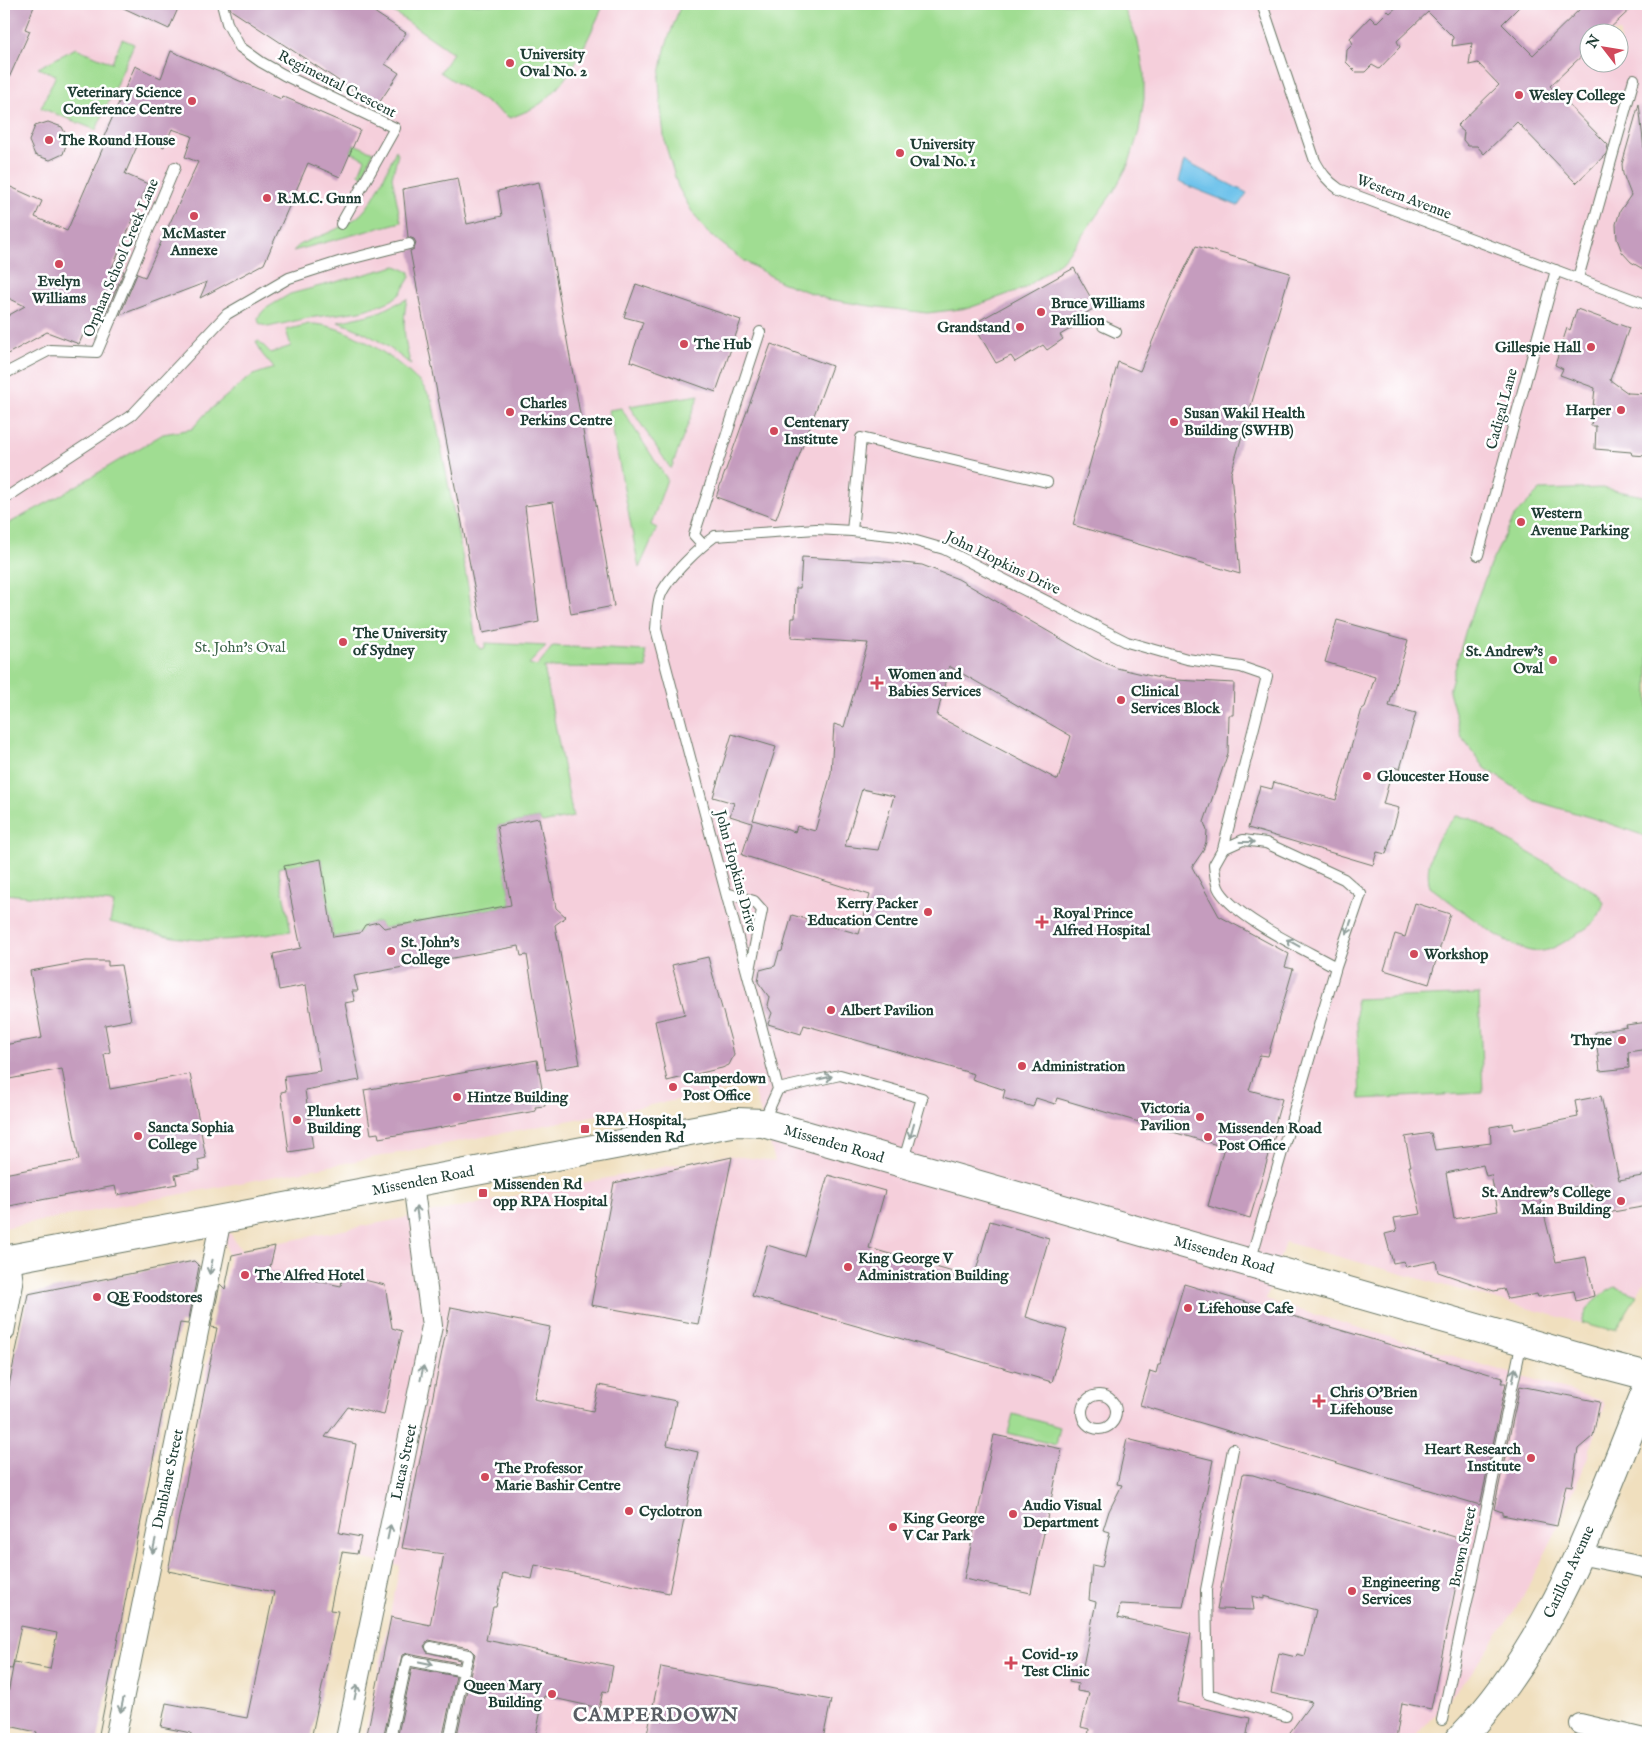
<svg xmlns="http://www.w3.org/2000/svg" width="1652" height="1743" font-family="'IM FELL English',serif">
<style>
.built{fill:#f5cfdb;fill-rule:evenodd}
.green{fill:#a0dd92;stroke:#608d63}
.water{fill:#6fc3eb;stroke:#478090}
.building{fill:#c59cbe;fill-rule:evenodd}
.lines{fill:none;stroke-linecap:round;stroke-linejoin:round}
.lane-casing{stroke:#687664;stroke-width:12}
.street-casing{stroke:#687664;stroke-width:22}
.secondary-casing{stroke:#687664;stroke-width:30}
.lane{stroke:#fff;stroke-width:10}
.street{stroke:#fff;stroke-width:20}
.secondary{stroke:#fff;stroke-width:28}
.oneway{stroke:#8f9e9a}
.poi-dot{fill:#d1495b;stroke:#fff;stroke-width:2}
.labels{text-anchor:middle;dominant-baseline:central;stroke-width:5;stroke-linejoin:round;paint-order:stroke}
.poi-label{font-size:15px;font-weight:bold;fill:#1f3d34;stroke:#fff;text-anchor:start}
.street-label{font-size:15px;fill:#1f3d34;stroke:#fff}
.park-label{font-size:15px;fill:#3f654c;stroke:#fff}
.district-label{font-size:20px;font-weight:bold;letter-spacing:1px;fill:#595e64;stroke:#fff}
</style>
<rect width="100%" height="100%" fill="#fff"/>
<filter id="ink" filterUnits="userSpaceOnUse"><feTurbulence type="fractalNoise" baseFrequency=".02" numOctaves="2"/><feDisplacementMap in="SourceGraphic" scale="10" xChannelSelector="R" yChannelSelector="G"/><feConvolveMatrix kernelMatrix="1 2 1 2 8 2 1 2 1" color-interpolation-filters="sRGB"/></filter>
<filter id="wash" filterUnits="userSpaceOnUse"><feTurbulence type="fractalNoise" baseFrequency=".0096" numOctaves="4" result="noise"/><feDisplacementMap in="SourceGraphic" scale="20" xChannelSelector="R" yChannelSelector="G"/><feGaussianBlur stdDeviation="1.12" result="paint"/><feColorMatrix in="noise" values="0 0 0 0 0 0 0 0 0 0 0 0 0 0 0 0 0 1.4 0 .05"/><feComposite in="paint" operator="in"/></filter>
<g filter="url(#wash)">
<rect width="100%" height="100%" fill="#f0dfbe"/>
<path class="built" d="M4 4H1648V1276L1616 1329 1607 1330 1285 1242 1266 1300 1603 1401 1605 1406 1587 1459 1556 1532 1521 1601 1469 1676 1413 1739H364L400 1566 255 1537V1535L176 1519 229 1260 221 1219 241 1250 725 1155 775 1161 753 1087 750 1086 4 1228ZM1590 32H1620V62H1590Z"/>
<path class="green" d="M382 4H604C589 36 573 77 545 100 535 109 522 113 510 118L440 72 453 53Z
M681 4H1122L1137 38 1144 72V99L1139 131 1129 163 1114 191 1084 233 1062 261 1025 288 969 308 927 313 870 306 827 299 781 282 744 261 707 232 691 210 678 187 665 143 661 110 659 79 666 45Z
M122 39 134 44 96 130 41 108 56 75 38 68 76 48 112 63Z
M354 144 373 152 362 177 359 174 365 159 351 152Z
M396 150 398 154 392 177 401 222 293 251C302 240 318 238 330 232 341 227 352 222 361 214 376 200 387 169 396 150Z
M396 266 410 272V277L400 294 392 300 383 304 360 311 308 318 268 327 259 323 258 317 265 309 290 294Z
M407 299C402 321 404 343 411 365 389 346 366 331 338 322L377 313Z
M309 324C344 323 392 355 416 379 423 384 427 393 432 400L468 586 476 643 480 649 485 648V643L546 646 529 664 537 666 553 646 645 651 647 668 544 667 573 817 542 823 539 818 498 826 511 905 384 928 378 922 365 925 359 933 333 937 321 859 278 868 291 931C263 935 235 941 207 940 174 940 142 930 110 922L114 903 4 894V526L56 498 163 434 192 429 206 413 242 383 253 375 274 368 262 354 256 341H259L271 353 291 346 286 330Z
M699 395 671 469 629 406Z
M621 408 667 479 651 525 657 528 639 568 609 410Z
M1603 488 1648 497V837L1599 820 1535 801 1485 768 1462 738 1449 691 1466 629 1490 565 1515 515 1540 490Z
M1456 816 1470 818 1597 893 1604 903C1598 922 1590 926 1574 936 1561 944 1547 954 1531 951 1506 947 1453 903 1430 887 1423 861 1438 834 1456 816Z
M1479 994 1483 1093 1360 1099 1356 999Z
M1615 1287 1637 1295 1616 1329 1607 1330 1582 1323C1588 1303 1597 1297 1615 1287Z
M1013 1414 1060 1427 1056 1445 1008 1433Z"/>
<path class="water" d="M1184 161 1247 193 1238 206 1178 182Z"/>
<g id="blocks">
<path class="building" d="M4 4H35L25 29 30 31 4 89Z
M115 4H180L169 29Z
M229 4H362L406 33 385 64 399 73 377 106 231 10Z
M1400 4H1522L1502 24 1533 55 1585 4H1636L1606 32H1590V48L1550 86 1608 145 1606 154 1576 183 1517 122 1484 154 1477 146H1468L1463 140 1464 132 1457 126 1499 85 1478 63 1469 65 1472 43 1452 46 1453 37 1428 12 1397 41 1400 47 1379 69 1372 65 1365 72H1356L1346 62 1347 50 1353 44 1350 38 1370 17 1376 23 1388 11 1390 13Z
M171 51 281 99 282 96 360 130 340 177 308 163 264 264 200 298 207 282 120 315 137 274 145 277 198 162 185 157 192 136 172 129 164 147 141 137 125 174 148 184 112 268 124 271 102 322 86 328 79 344 47 332 4 356V318L25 306 4 296V184L42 201 35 217 67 231 105 143 102 141 135 66 161 78Z
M1639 104 1646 167 1648 172V272L1631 262 1622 252 1617 239 1616 224 1620 211 1631 195 1623 174 1622 164Z
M48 122 62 127 68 139 63 154 50 160 35 155 29 141 35 126Z
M458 178 467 224 502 216 498 191 539 182 614 606 571 614 553 502 525 506 539 622 483 633 410 251 414 249 416 243 414 239 408 237 403 189Z
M1196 246 1290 273 1231 473 1240 574 1073 525 1118 362 1140 371 1169 301Z
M1074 268 1096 307 1080 317 1082 322 1060 335 1063 339 1047 350 1043 345 1015 362 1011 356 996 363 973 324Z
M636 284 741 320 716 392 630 361 643 322 624 317Z
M1577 309 1629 328 1610 380 1628 393 1648 394V456L1632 455 1631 452 1595 449 1596 426H1591L1595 388 1560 375 1563 369 1555 365 1567 328 1570 330Z
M771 344 832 366 776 519 716 497Z
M802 557 903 563 922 565 958 579 1094 658 1117 668 1155 677 1176 680 1234 683 1233 715H1229L1228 753 1204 822 1207 831 1206 842 1203 851 1192 867 1219 916 1289 954 1285 967 1293 969 1268 1056 1260 1055 1249 1090 1282 1099 1275 1124 1278 1125 1250 1218 1208 1206 1224 1147 1057 1098 1055 1104 1036 1098 1033 1107 1003 1098 1005 1090 972 1079 974 1074 804 1025 801 1034 768 1024 772 1013 767 1005 769 997 758 982 760 970 775 966 779 952 782 951 792 915 859 934 870 895 742 855 752 823 730 816 734 803 713 797 732 734 776 747 753 820 795 832 797 826 815 831 831 774 834 724 844 727 868 643 791 638 792 618H795L796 588H800ZM949 666 1071 736 1058 780 937 716ZM862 789 894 796 878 850 845 846Z
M1337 620 1408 640 1389 706 1416 713 1400 769 1393 767 1383 804 1399 808 1386 854 1377 852 1373 865 1248 828 1260 786 1272 789 1274 782 1336 800 1362 709 1365 707 1375 677 1325 662Z
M539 818 556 908 566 917 555 925 580 1064 546 1070 527 955 521 956 519 946 354 976 358 991H352L355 1001 345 1003 360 1080 305 1090 313 1148 289 1152 281 1092 286 1091 284 1076 320 1071 306 985 279 990 273 954 301 948 284 866 321 859 333 937 360 933 365 925 378 922 384 928 511 905 497 826Z
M1415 903 1450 914 1429 984 1384 970 1395 934 1405 937Z
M708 957 732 1045 734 1055 729 1065 722 1068 667 1081 655 1021 685 1014 672 965Z
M85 961H108V966L121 965 131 1020 105 1025 110 1052 104 1054 110 1089 190 1074 206 1158 198 1160 200 1170 175 1175 177 1184 117 1195 115 1186 4 1207V1174L79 1160 62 1069 4 1080V1045L42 1038 30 971Z
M1648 1022V1049L1628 1052 1629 1068 1600 1071 1595 1032 1627 1027 1626 1025Z
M537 1060 545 1106 535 1107 536 1111 379 1138 378 1133 371 1134 364 1090Z
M1601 1096 1619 1180 1648 1175V1206L1595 1215 1590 1184 1539 1194 1556 1262 1586 1257 1594 1296 1576 1301 1574 1291 1538 1297 1537 1294 1508 1299 1504 1289 1494 1291 1438 1272 1436 1261 1406 1267 1404 1261 1393 1263 1385 1234 1397 1231 1394 1218 1421 1214 1409 1166H1411L1405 1137 1431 1133 1435 1150 1491 1143 1490 1127 1513 1123 1514 1130 1578 1117 1575 1101ZM1483 1165 1486 1176 1491 1175 1498 1211 1454 1219 1446 1173Z
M732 1157 698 1324 591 1305 614 1183Z
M828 1175 885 1191 869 1248 974 1278 990 1221 1049 1238 1026 1317 1067 1330 1052 1382 752 1296 767 1245 804 1256Z
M275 1246 269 1271 341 1286 343 1275 385 1285 392 1328 402 1331 384 1415 348 1407 325 1437 356 1444 339 1533 361 1537 357 1554 342 1552 330 1610 338 1611 311 1739H190L191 1733 161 1727 166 1703 247 1718 274 1592 168 1571 217 1328 211 1327 220 1284 225 1289 232 1255Z
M194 1261 199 1266 188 1324 180 1323 98 1739H35L37 1732 4 1725V1715L14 1662 50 1669 57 1633 21 1626 12 1669 4 1668V1409L28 1294Z
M1184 1284 1503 1378 1501 1383H1506L1480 1505 1140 1405 1150 1371 1156 1373 1158 1365H1160Z
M451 1307 550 1327 534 1399 593 1411 599 1385 676 1401 667 1445 698 1452 669 1593 535 1565 532 1579 503 1573 496 1607H493L486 1640 613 1666 608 1692 603 1691 599 1708 544 1696 535 1739H456L475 1654 469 1648 429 1640 424 1646 427 1652 460 1660 459 1663 408 1653 402 1655 383 1739H366L391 1617 430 1625 444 1554 402 1548Z
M1520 1386 1600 1402 1593 1436 1578 1449 1572 1486 1566 1485 1557 1526 1502 1515V1512L1494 1509Z
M994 1435 1062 1449 1031 1593 964 1579Z
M1127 1439 1213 1460 1183 1607 1120 1604 1118 1618 1191 1634 1177 1702 1250 1718 1246 1739H1088L1089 1729 1081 1727 1089 1693 1077 1691 1078 1684 1069 1682 1076 1664 1083 1666 1096 1602 1089 1600 1092 1565 1102 1567 1110 1532 1103 1530 1109 1511 1122 1485 1117 1484Z
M1243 1474 1253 1475 1458 1538 1465 1541 1431 1709 1402 1703 1396 1739H1285L1312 1702 1271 1693 1279 1653 1296 1657 1297 1654 1305 1656 1316 1610 1264 1596V1599L1252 1596 1254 1610 1217 1609Z
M661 1667 831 1700 823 1739H646Z
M412 1668 456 1676 442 1739H397Z"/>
</g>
</g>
<g filter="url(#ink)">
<use href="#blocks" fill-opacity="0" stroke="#687664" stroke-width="1"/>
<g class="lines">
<defs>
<path id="lane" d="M222 4 227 23 240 47 261 62 284 75 395 128 341 224
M1262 4 1315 161C1321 172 1327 181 1339 189L1648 305
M1578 278 1634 79
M1103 326 1116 332
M4 374 50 350 97 352 175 167
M4 499 132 415 227 314 289 278 342 261 409 244
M852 531 861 438 1047 482
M703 545 694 535 760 332
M1478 555 1556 270
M726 893 754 901 762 910 749 975
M778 1089 840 1075 922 1098 903 1163
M763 1122 778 1089 656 629C657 620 657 602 661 594 669 576 700 547 715 536L816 529 852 531 899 536 944 549 1127 642 1187 659 1241 667 1267 676 1223 849
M1250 1262 1336 967 1361 894 1344 879 1266 843 1243 840 1223 849 1214 865C1215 873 1215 884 1220 891 1239 920 1304 949 1336 967
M1082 1412a17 17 0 1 1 34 0a17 17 0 1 1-34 0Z
M1233 1449 1206 1590 1208 1694 1286 1716
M431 1647 468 1655 464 1671
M1442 1720 1522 1341
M390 1739 407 1660 464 1671 449 1739"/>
<path id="street" d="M4 1332 13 1284 10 1259
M1579 1554 1648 1568
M1580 1724 1644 1739
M115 1739 221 1219
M346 1739 432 1326 413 1183"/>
<path id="secondary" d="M4 1260 737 1122 763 1123 1606 1365 1648 1376
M1460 1739C1555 1641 1597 1510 1648 1386"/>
</defs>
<use href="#lane" class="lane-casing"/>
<use href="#street" class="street-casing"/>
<use href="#secondary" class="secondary-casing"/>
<use href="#lane" class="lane"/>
<use href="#street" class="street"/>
<use href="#secondary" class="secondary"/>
</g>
<defs><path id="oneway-shaft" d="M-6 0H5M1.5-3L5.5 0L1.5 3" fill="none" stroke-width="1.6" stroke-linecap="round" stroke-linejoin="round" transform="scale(1.25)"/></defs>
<g class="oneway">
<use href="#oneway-shaft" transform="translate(1247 842)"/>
<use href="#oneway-shaft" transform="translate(1349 927) rotate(109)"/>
<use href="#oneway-shaft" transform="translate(1293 943) rotate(-151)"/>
<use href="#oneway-shaft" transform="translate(825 1078) rotate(-13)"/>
<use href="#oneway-shaft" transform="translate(912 1131) rotate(106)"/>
<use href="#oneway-shaft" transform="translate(417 1213) rotate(-98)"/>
<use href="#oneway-shaft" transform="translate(211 1267) rotate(102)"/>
<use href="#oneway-shaft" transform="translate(422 1373) rotate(-78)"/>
<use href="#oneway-shaft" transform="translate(1514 1375) rotate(-79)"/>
<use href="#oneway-shaft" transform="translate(389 1532) rotate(-78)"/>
<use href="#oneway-shaft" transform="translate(154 1546) rotate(102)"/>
<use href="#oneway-shaft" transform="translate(426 1663) rotate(12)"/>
<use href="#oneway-shaft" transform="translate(356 1692) rotate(-78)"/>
<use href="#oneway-shaft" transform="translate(122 1705) rotate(102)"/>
</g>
</g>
<g class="poi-dot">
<circle cx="510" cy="63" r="5"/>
<circle cx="1519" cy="95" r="5"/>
<circle cx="192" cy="101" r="5"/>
<circle cx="49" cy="140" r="5"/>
<circle cx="900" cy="153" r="5"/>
<circle cx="267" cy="198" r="5"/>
<circle cx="194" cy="216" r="5"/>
<circle cx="59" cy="264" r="5"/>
<circle cx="1041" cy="312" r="5"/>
<circle cx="1020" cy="327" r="5"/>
<circle cx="684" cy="344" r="5"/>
<circle cx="1591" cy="347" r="5"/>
<circle cx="1621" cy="410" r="5"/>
<circle cx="510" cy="412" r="5"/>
<circle cx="1174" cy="422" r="5"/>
<circle cx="774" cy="431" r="5"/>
<circle cx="1521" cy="522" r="5"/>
<circle cx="343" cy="642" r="5"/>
<circle cx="1553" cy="660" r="5"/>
<path d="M874.5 675.5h5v5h5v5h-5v5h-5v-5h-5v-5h5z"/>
<circle cx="1121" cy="700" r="5"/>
<circle cx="1367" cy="776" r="5"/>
<circle cx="928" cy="912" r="5"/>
<path d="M1039.5 914.5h5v5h5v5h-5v5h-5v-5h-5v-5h5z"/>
<circle cx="391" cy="951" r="5"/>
<circle cx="1414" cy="954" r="5"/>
<circle cx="831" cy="1010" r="5"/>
<circle cx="1622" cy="1040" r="5"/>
<circle cx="1022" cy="1066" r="5"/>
<circle cx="673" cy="1087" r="5"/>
<circle cx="457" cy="1097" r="5"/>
<circle cx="1200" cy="1117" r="5"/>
<circle cx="297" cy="1120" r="5"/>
<rect x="580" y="1124" width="10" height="10" rx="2.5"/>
<circle cx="138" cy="1136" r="5"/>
<circle cx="1208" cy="1137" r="5"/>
<rect x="478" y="1188" width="10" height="10" rx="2.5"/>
<circle cx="1621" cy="1201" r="5"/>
<circle cx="848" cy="1267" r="5"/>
<circle cx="245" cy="1275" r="5"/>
<circle cx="97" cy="1297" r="5"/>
<circle cx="1188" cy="1308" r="5"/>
<path d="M1316.5 1393.5h5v5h5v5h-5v5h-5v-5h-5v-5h5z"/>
<circle cx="1531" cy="1458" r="5"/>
<circle cx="485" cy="1477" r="5"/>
<circle cx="629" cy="1511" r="5"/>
<circle cx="1013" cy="1514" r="5"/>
<circle cx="893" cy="1527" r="5"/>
<circle cx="1352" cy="1591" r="5"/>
<path d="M1008.5 1655.5h5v5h5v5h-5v5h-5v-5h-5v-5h5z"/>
<circle cx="552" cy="1694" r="5"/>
</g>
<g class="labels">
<g class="poi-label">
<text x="520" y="54">University<tspan x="520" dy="17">Oval No. 2</tspan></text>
<text x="182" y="92" text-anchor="end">Veterinary Science<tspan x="182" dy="17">Conference Centre</tspan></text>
<text x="1529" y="95">Wesley College</text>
<text x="59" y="140">The Round House</text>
<text x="910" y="144">University<tspan x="910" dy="17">Oval No. 1</tspan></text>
<text x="277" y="198">R.M.C. Gunn</text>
<text x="194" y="233" text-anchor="middle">McMaster<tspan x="194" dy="17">Annexe</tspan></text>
<text x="59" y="281" text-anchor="middle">Evelyn<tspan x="59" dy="17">Williams</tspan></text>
<text x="1051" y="303">Bruce Williams<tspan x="1051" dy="17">Pavillion</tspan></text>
<text x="1010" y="327" text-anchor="end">Grandstand</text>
<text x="694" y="344">The Hub</text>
<text x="1581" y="347" text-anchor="end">Gillespie Hall</text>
<text x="520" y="403">Charles<tspan x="520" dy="17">Perkins Centre</tspan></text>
<text x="1611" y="410" text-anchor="end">Harper</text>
<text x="1184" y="413">Susan Wakil Health<tspan x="1184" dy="17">Building (SWHB)</tspan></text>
<text x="784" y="422">Centenary<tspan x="784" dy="17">Institute</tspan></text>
<text x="1531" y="513">Western<tspan x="1531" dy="17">Avenue Parking</tspan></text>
<text x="353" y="633">The University<tspan x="353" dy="17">of Sydney</tspan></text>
<text x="1543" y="651" text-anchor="end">St. Andrew's<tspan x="1543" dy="17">Oval</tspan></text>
<text x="888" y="674">Women and<tspan x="888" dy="17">Babies Services</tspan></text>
<text x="1131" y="691">Clinical<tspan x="1131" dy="17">Services Block</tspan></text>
<text x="1377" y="776">Gloucester House</text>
<text x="918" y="903" text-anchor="end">Kerry Packer<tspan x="918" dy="17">Education Centre</tspan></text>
<text x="1053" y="913">Royal Prince<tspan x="1053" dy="17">Alfred Hospital</tspan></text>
<text x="401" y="942">St. John's<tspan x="401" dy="17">College</tspan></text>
<text x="1424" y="954">Workshop</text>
<text x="841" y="1010">Albert Pavilion</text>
<text x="1612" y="1040" text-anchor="end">Thyne</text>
<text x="1032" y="1066">Administration</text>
<text x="683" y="1078">Camperdown<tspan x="683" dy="17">Post Office</tspan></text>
<text x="467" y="1097">Hintze Building</text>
<text x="1190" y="1108" text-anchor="end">Victoria<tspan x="1190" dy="17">Pavilion</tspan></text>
<text x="307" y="1111">Plunkett<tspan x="307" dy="17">Building</tspan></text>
<text x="595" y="1120">RPA Hospital,<tspan x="595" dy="17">Missenden Rd</tspan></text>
<text x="148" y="1127">Sancta Sophia<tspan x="148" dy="17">College</tspan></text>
<text x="1218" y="1128">Missenden Road<tspan x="1218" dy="17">Post Office</tspan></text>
<text x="493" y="1184">Missenden Rd<tspan x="493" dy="17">opp RPA Hospital</tspan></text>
<text x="1611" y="1192" text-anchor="end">St. Andrew's College<tspan x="1611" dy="17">Main Building</tspan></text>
<text x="858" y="1258">King George V<tspan x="858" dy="17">Administration Building</tspan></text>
<text x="255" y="1275">The Alfred Hotel</text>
<text x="107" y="1297">QE Foodstores</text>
<text x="1198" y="1308">Lifehouse Cafe</text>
<text x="1330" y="1392">Chris O'Brien<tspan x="1330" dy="17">Lifehouse</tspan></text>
<text x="1521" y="1449" text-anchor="end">Heart Research<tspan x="1521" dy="17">Institute</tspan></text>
<text x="495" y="1468">The Professor<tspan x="495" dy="17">Marie Bashir Centre</tspan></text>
<text x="1023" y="1505">Audio Visual<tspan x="1023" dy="17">Department</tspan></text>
<text x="639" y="1511">Cyclotron</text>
<text x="903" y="1518">King George<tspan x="903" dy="17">V Car Park</tspan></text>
<text x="1362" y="1582">Engineering<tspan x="1362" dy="17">Services</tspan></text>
<text x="1022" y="1654">Covid-19<tspan x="1022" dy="17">Test Clinic</tspan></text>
<text x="542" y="1685" text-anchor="end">Queen Mary<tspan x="542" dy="17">Building</tspan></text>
</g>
<g class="street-label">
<text transform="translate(337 84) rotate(27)">Regimental Crescent</text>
<text transform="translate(1404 197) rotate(21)">Western Avenue</text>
<text transform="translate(121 258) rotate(-67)">Orphan School Creek Lane</text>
<text transform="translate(1502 409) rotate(-75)">Cadigal Lane</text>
<text transform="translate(1003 563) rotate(26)">John Hopkins Drive</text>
<text transform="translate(736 871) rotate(75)">John Hopkins Drive</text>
<text transform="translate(834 1144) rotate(16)">Missenden Road</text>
<text transform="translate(423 1181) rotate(-11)">Missenden Road</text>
<text transform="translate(1224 1255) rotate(16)">Missenden Road</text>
<text transform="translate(404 1462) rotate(-78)">Lucas Street</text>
<text transform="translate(168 1479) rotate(-78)">Dunblane Street</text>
<text transform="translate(1463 1547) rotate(-78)">Brown Street</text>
<text transform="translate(1569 1572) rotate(-65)">Carillon Avenue</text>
</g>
<g class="park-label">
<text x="240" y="647">St. John's Oval</text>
</g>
<g class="district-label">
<text x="656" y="1715">CAMPERDOWN</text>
</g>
</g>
<rect width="1652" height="1743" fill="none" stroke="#fff" stroke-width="20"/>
<g transform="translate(1604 48) rotate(301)"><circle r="24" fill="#ffffff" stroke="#a5b1ae"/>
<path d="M0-4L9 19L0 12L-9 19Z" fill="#d1495b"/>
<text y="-8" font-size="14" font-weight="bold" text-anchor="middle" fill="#1f3d34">N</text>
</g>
</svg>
